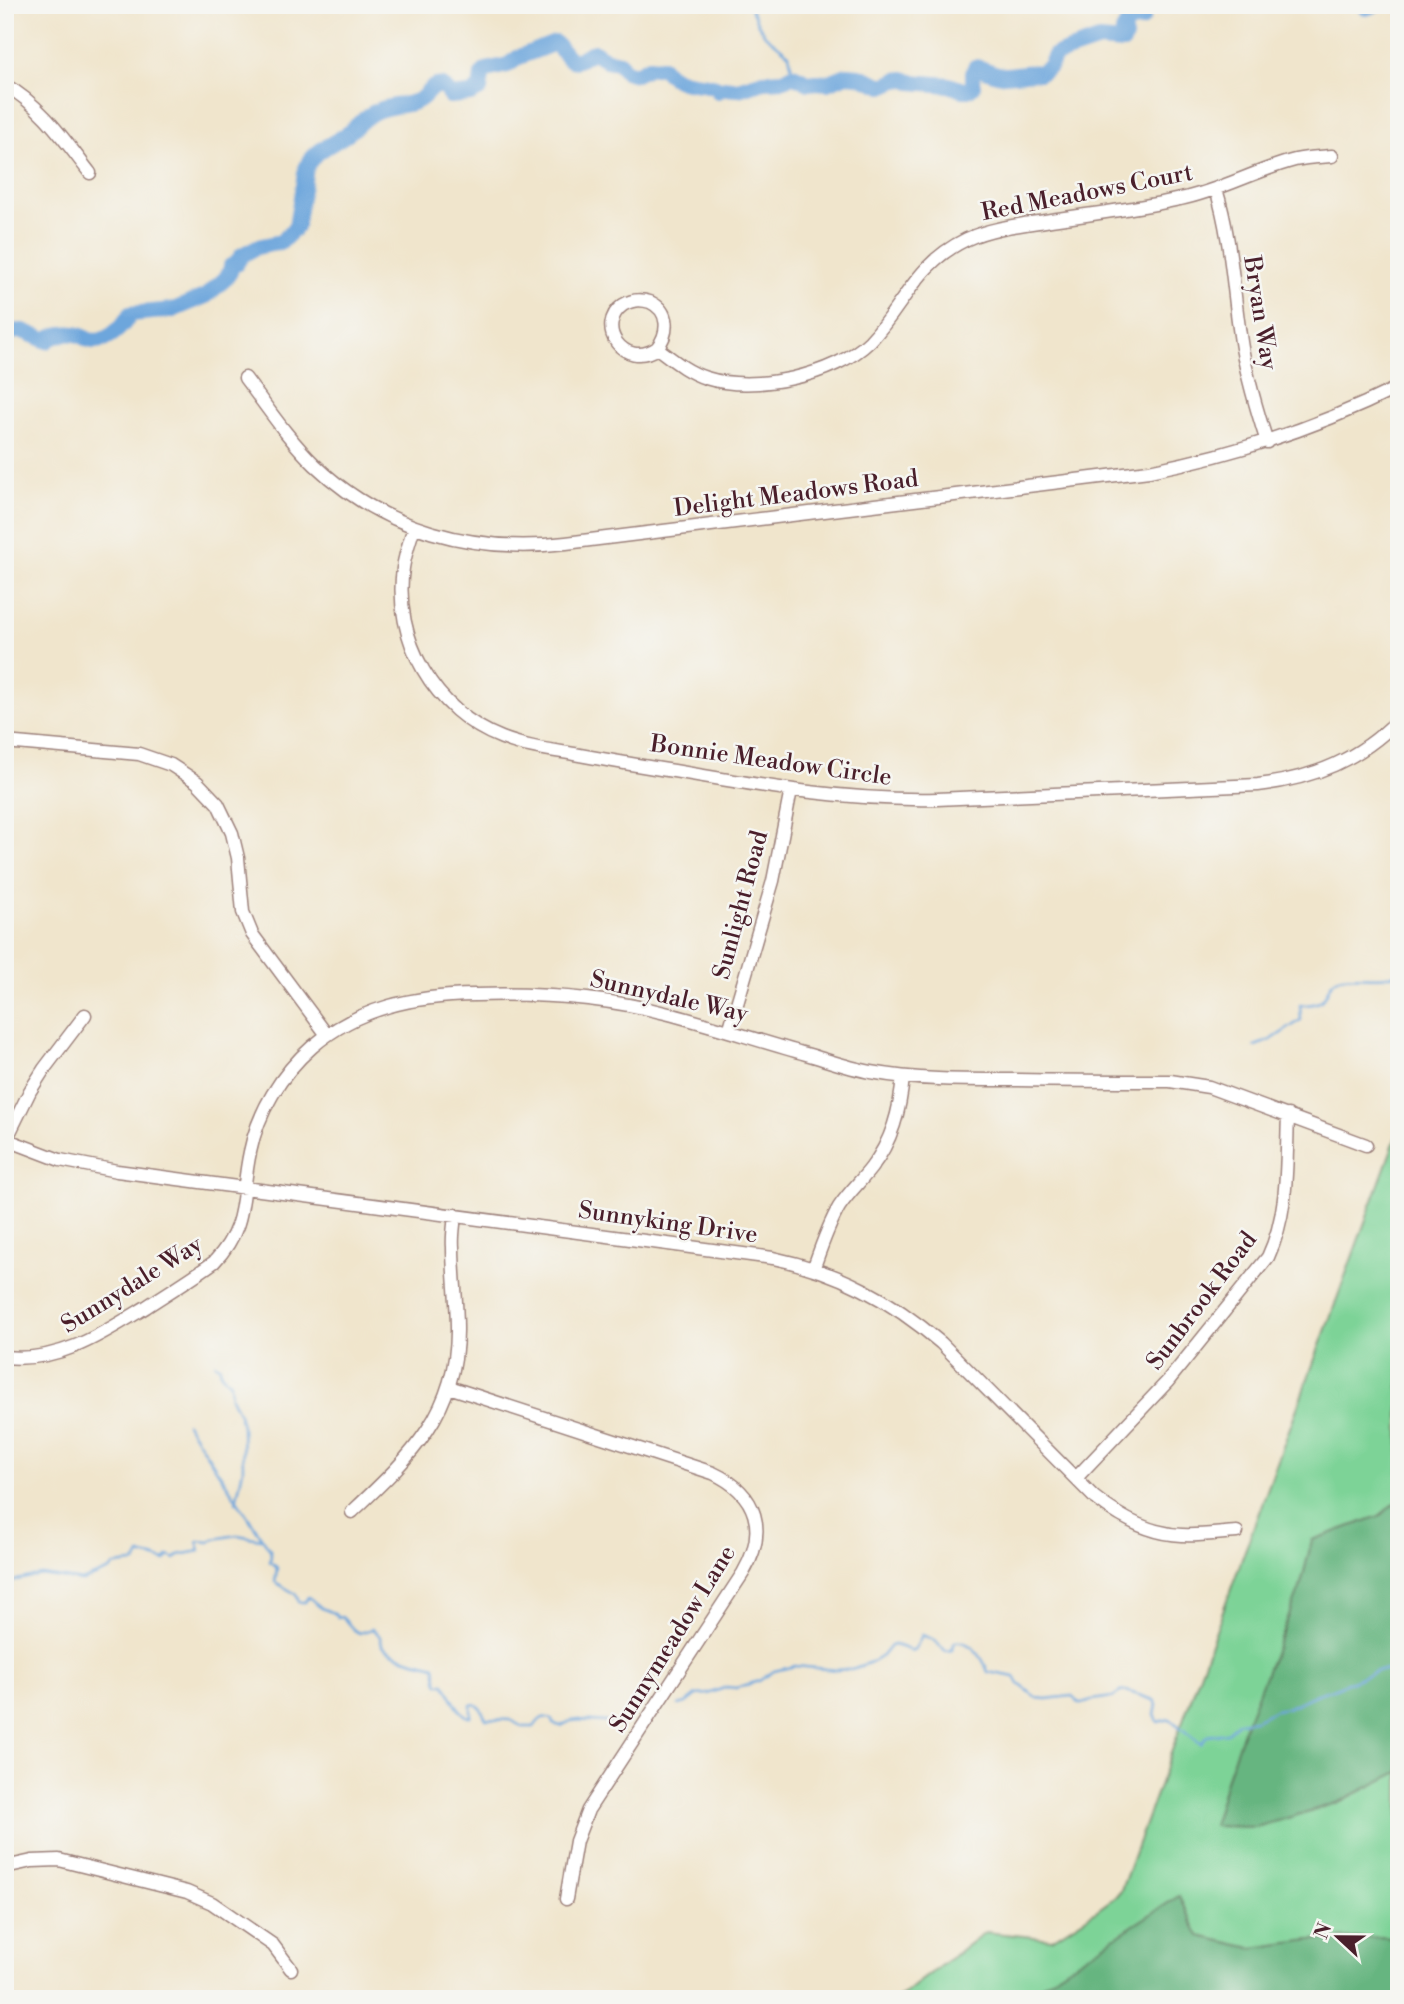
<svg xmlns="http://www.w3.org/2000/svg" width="1404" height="2004" font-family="'Libre Bodoni',serif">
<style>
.green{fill:#7dd397;stroke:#647961;stroke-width:2}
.forest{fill:#66b580;stroke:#586a56;stroke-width:2}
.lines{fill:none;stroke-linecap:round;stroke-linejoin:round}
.stream{stroke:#6da6dc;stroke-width:2.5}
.river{stroke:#6da6dc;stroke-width:16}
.minor-casing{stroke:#9d827c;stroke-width:15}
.minor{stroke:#fff;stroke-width:12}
.labels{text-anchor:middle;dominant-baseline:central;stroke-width:5;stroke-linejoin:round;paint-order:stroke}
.street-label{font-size:24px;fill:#4a1f2b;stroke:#f6f6f2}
</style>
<rect width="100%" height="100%" fill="#f6f6f2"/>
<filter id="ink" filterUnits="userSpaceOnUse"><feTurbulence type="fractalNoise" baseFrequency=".0143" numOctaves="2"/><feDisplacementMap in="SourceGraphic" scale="14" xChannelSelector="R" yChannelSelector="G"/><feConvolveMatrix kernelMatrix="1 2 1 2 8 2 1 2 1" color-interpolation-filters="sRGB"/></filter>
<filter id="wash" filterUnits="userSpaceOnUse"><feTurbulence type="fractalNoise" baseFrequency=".00686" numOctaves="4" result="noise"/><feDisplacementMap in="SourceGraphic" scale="28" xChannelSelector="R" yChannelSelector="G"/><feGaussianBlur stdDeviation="1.57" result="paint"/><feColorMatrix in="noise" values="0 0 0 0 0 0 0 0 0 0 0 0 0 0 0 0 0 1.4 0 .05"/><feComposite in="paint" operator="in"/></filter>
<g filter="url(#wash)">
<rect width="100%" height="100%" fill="#f0e5cc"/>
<path class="green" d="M1399 1129V1999H897L985 1932 1052 1939 1096 1911 1115 1897 1121 1890Z"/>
<path class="forest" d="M1399 1500V1772L1339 1802 1291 1817 1256 1827 1213 1826 1228 1774 1243 1731 1300 1588 1312 1540 1379 1516Z
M1179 1896 1199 1936 1252 1948 1310 1940 1384 1937 1399 1940V1999H1020Z"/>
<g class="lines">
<path class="stream" d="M749 5 758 24 765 35 789 54 793 75
M1255 1046 1271 1040 1301 1020 1300 1005C1338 1006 1318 982 1343 977 1361 974 1382 981 1399 972
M215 1363 220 1367 221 1374 230 1383 231 1397 239 1414 242 1426 243 1469 236 1502
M186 1423 270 1550 271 1555 270 1562 274 1564 277 1568 275 1582 296 1594 299 1602H305L308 1597C314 1600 315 1604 320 1607 327 1612 333 1610 338 1618L342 1617 354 1630 359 1633 372 1629C379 1633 381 1637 382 1646 398 1659 416 1661 435 1666L437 1679 439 1684H445C451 1696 457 1710 468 1717L471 1716V1705L475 1704 480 1707 486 1719 510 1720 523 1727H534C539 1720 543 1714 552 1720L553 1724 561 1726 571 1721 579 1720 618 1723
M5 1586 17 1580 41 1575 82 1581 110 1570 115 1565 133 1563 137 1561 140 1555C148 1554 157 1559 165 1561L169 1556 175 1559 179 1555 200 1551 198 1543 199 1541 210 1542 214 1539 237 1535 261 1539
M1399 1685 1393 1698 1399 1701
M679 1705 686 1703 696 1695 708 1694 727 1687 736 1688 759 1681 774 1671 795 1666 836 1670 852 1669 874 1661 882 1656 890 1646 894 1645C912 1649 912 1659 922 1635L932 1639 946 1651 952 1650 955 1642C972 1640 983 1658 988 1672L1015 1677 1019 1684 1037 1698 1046 1699 1071 1696 1079 1703H1082L1092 1700 1113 1697 1120 1692 1126 1691 1154 1700 1157 1705 1155 1715 1158 1722 1170 1719 1201 1744 1207 1736 1227 1733 1239 1722 1255 1720 1275 1710 1287 1708 1317 1694 1333 1689 1376 1671 1393 1670 1399 1673"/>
<path class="river" d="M1363 5 1366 8 1374 5
M5 332 23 331 47 341C54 334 69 332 79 335 83 336 86 339 89 340 106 345 123 327 130 314L173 310 206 296 225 279 230 272 231 266 236 264 242 255 257 247 281 242 296 227 306 168C314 149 333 145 348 133 359 125 365 115 379 110 390 105 405 106 417 101 428 97 429 83 443 86L450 96 470 94 480 89 482 75 486 70 508 65 519 57 555 43C562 48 567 64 578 60 585 57 587 53 595 52L606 60 619 62 625 71 636 74 649 67 655 68 662 67C665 69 666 73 670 75 683 85 702 82 716 87L718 91 725 88 738 89 764 81 784 80 793 75 809 83 817 82 827 83 847 75 859 76 883 86 897 80 904 79 911 82 949 85 963 90H968L973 86V74L975 67C985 68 994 75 1004 75 1017 75 1028 71 1040 73L1050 66 1055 55 1099 40 1123 42 1125 37 1123 31 1129 21 1141 20 1143 17V11L1147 6 1150 5"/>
</g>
</g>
<g filter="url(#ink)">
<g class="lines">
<defs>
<path id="minor" d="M5 85C41 105 65 141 90 173
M1216 189C1232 240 1233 295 1242 348 1248 380 1257 411 1267 442
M657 348C669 333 670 311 650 302 641 299 631 300 623 305 594 326 624 370 657 348 673 360 687 372 706 378 753 393 835 376 870 341 906 303 915 264 967 239 991 228 1019 225 1045 221 1090 214 1136 209 1180 199 1220 191 1256 170 1295 160 1307 157 1320 157 1332 156
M245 378C267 407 288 439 315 465 383 530 475 554 566 543L1149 471C1236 454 1319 427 1399 387
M414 527C410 540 405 554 403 568 393 639 434 712 502 738 525 747 550 750 574 754 607 760 641 766 674 771 761 786 848 801 937 799L1258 785C1314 778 1359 760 1399 719
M5 742 139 754 171 765 197 782 218 804 232 833 238 858 243 912 252 934 327 1035
M729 1031 773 881 791 790
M5 1139 60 1160 117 1171 773 1258C839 1272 890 1299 941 1343L1094 1497C1119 1517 1149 1534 1182 1535 1200 1536 1219 1533 1237 1532
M6 1140 30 1091 44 1069 85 1015
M814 1267C821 1247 828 1226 839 1207 848 1193 861 1181 871 1168 892 1141 900 1111 903 1077
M5 1357C59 1363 102 1334 146 1307 169 1292 192 1278 214 1262 249 1225 240 1197 250 1152 258 1112 281 1074 312 1047 358 1007 415 996 475 995 539 993 602 997 665 1013 712 1025 759 1041 806 1054 827 1060 849 1068 871 1072 920 1081 969 1080 1018 1080 1068 1081 1119 1081 1170 1081L1209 1087 1366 1145
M449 1387 713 1473C758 1494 768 1531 743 1573L588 1810 576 1841 566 1899
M1076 1478 1168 1381 1268 1257C1289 1212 1286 1164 1288 1115
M352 1512C409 1458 458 1413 457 1328 457 1301 453 1274 453 1247 452 1237 454 1226 455 1215
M5 1867 32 1861 59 1860 187 1892 212 1903 273 1945 291 1969"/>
</defs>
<use href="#minor" class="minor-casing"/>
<use href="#minor" class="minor"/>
</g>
</g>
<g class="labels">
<g class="street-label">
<text transform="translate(1087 193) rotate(-11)">Red Meadows Court</text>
<text transform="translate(1260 313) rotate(81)">Bryan Way</text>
<text transform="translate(796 494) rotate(-7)">Delight Meadows Road</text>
<text transform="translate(771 761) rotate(8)">Bonnie Meadow Circle</text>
<text transform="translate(741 905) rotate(-75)">Sunlight Road</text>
<text transform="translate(669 997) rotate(13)">Sunnydale Way</text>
<text transform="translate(668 1223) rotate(8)">Sunnyking Drive</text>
<text transform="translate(132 1285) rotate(-32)">Sunnydale Way</text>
<text transform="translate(1202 1301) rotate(-53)">Sunbrook Road</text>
<text transform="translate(673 1639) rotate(-58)">Sunnymeadow Lane</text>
</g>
</g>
<rect width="1404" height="2004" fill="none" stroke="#f6f6f2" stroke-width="28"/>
<g transform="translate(1338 1937) rotate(292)" stroke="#f6f6f2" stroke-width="5" paint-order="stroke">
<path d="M0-5L12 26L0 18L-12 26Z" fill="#4a1f2b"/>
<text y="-10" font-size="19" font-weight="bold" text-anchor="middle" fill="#4a1f2b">N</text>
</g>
</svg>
